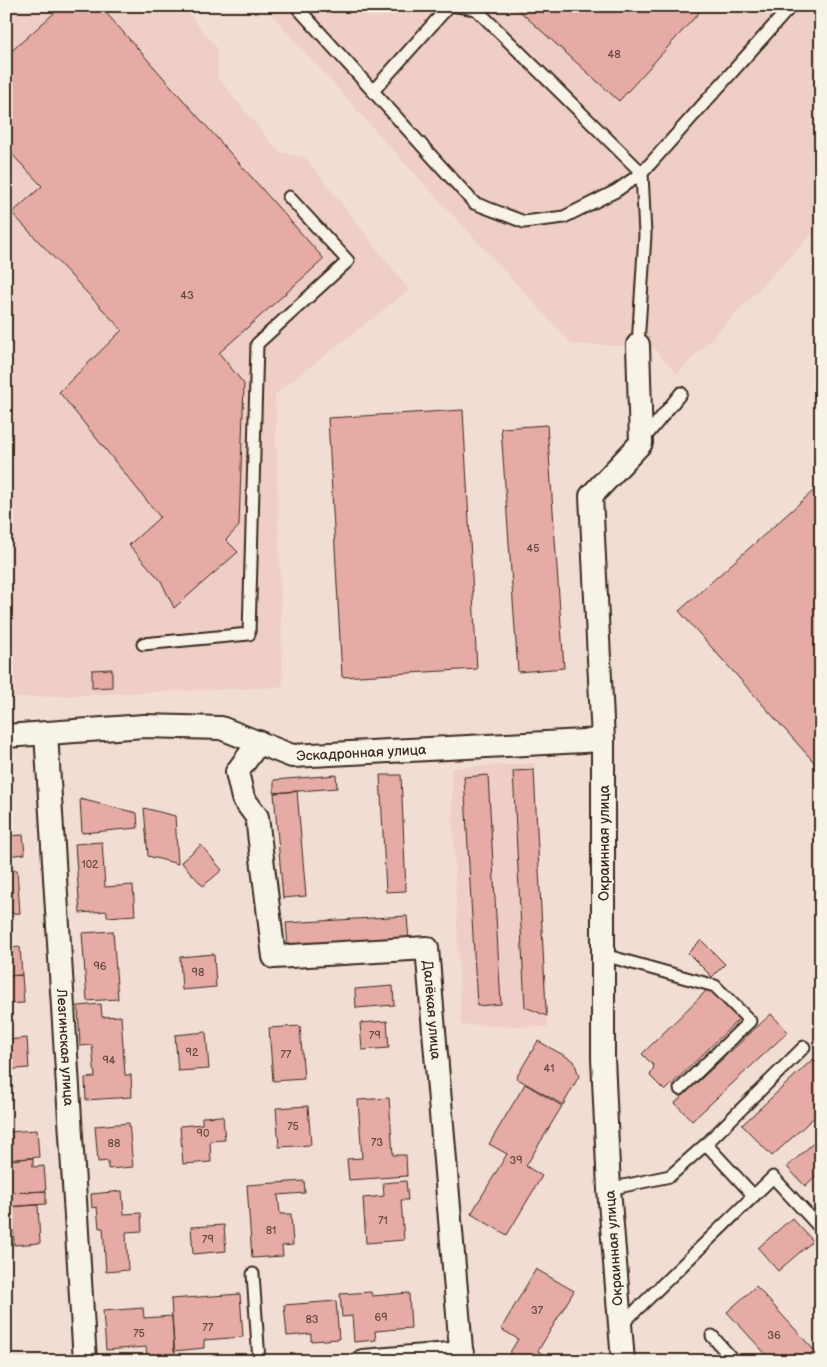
<svg xmlns="http://www.w3.org/2000/svg" width="827" height="1367" font-family="'Balsamiq Sans',sans-serif">
<style>
.built{fill:#eecec6}
.building{fill:#e5aba4;stroke:#3b2a1e}
.lines{fill:none;stroke-linecap:round;stroke-linejoin:round}
.lane-casing{stroke:#3b2a1e;stroke-width:15}
.street-casing{stroke:#3b2a1e;stroke-width:26}
.lane{stroke:#f7f3e8;stroke-width:11}
.street{stroke:#f7f3e8;stroke-width:22}
.labels{text-anchor:middle;dominant-baseline:central;stroke-width:4;stroke-linejoin:round;paint-order:stroke}
.number-label{font-size:11px;fill:#664a40}
.street-label{font-size:14px;fill:#3b2a1e;stroke:#f7f3e8}
</style>
<rect width="100%" height="100%" fill="#f2ddd4"/>
<filter id="ink" filterUnits="userSpaceOnUse"><feTurbulence type="fractalNoise" baseFrequency=".02" numOctaves="2"/><feDisplacementMap in="SourceGraphic" scale="10" xChannelSelector="R" yChannelSelector="G"/><feConvolveMatrix kernelMatrix="1 2 1 2 8 2 1 2 1" color-interpolation-filters="sRGB"/></filter>
<g filter="url(#ink)">
<path class="built" d="M6 6H182L217 48 218 78 279 152 306 158 409 290 275 394 283 687 6 698Z
M264 6H821V225L677 374 653 347 572 344 390 147Z
M534 763 548 1027 461 1025 451 768Z"/>
<path class="building" d="M62 6H100L324 259 219 353 244 384 239 526 226 540 238 552 174 608 161 581 129 545 160 517 59 392 122 330 12 213 42 186 6 148V56Z
M514 6H705L619 101Z
M463 410 477 669 342 677 328 418Z
M547 425 564 668 518 672 501 428Z
M821 484V770L679 611Z
M112 669V687L92 688V670Z
M534 770 546 1009 547 1016 525 1007 513 771Z
M336 775 337 788 274 793V780Z
M380 775H401L406 891 386 892Z
M488 775 501 1004 477 1006 464 777Z
M297 791 306 896 283 898 274 793Z
M80 799 137 813 138 828 82 833Z
M144 808 175 816 178 864 148 856Z
M23 835 25 854 6 856V836Z
M102 842 105 887 133 885 135 915 107 917V911L80 913 75 844Z
M201 845 222 870 203 886 181 862Z
M17 870 20 913 6 914V871Z
M407 916 409 940 288 946 286 923Z
M113 931 118 999 87 1001 82 933Z
M701 940 725 964 712 977 688 953Z
M20 947 22 975 6 976V948Z
M214 954 216 987 182 990 180 957Z
M22 975 24 1003 6 1004V976Z
M393 986 394 1005 356 1008 355 989Z
M709 988 739 1019 665 1091 650 1076 654 1066 642 1054Z
M101 1004 102 1017 121 1016 125 1075H131L132 1097 86 1100 85 1078 95 1077 92 1045 80 1046 78 1006Z
M771 1014 788 1032 692 1121 675 1103Z
M387 1021 389 1048 362 1050 360 1023Z
M300 1026 304 1079 273 1081 269 1028Z
M206 1032 209 1069 178 1071 175 1035Z
M27 1038 29 1068 6 1070V1040Z
M538 1041 574 1061 579 1076 563 1105 516 1078Z
M813 1059 821 1067V1111L772 1156 742 1125Z
M525 1084 562 1106 526 1166 542 1176 507 1235 471 1214 507 1154 489 1144Z
M389 1098 393 1155H406L407 1176 349 1180 347 1159 362 1158 358 1100Z
M308 1106 311 1145 279 1147 276 1108Z
M223 1116 225 1140 210 1141 211 1162 183 1164 180 1126 202 1124V1117Z
M129 1123 133 1167 108 1169V1161L98 1162 95 1126Z
M37 1130 39 1157 6 1160V1132Z
M821 1136V1171L805 1186 787 1167Z
M33 1158V1167L44 1166 46 1191 6 1193V1160Z
M304 1181 305 1193 278 1195 280 1214H291L293 1245 282 1246 283 1256 252 1258 247 1185Z
M406 1181 408 1200H401L404 1240 366 1243 363 1198 384 1196 383 1183Z
M46 1191V1204L6 1207V1193Z
M122 1191 124 1214 141 1213 142 1231 126 1232 128 1270 106 1272 103 1228H99L97 1207 92 1208 91 1194Z
M38 1205 40 1243 14 1245 13 1223 6 1224V1207Z
M792 1218 813 1241 778 1271 758 1248Z
M224 1225 226 1251 193 1254 191 1227Z
M536 1269 574 1291 538 1351 554 1361H505L518 1339 501 1329Z
M756 1286 821 1358V1361H772L727 1312Z
M371 1292 372 1296 409 1293 411 1328 375 1331 376 1340 354 1342 352 1316 342 1317 340 1294Z
M240 1294 243 1337 204 1340V1348L174 1351 171 1299Z
M336 1301 339 1339 311 1341V1334L287 1336 284 1305Z
M6 1302 9 1306 12 1352 6 1353Z
M143 1308 144 1318 172 1316 175 1357 147 1359 146 1347 106 1350 103 1311Z"/>
<g class="lines">
<defs>
<path id="lane" d="M296 6 474 203 524 222 564 217 616 191 642 173 791 6
M457 6 476 9 642 173 645 235 638 345
M373 91 449 6
M643 440 681 393
M143 644 249 634 257 344 348 261 289 197
M604 955 715 986 750 1021 680 1089
M706 1144 754 1196
M609 1189 670 1176 706 1144 804 1047
M253 1274 259 1361
M621 1325 773 1177 821 1229
M712 1336 734 1361"/>
<g id="street">
<path id="s1" d="M46 733 85 1361"/>
<path id="s2" d="M6 736 144 726 221 728 292 756 603 740"/>
<path id="s3" d="M259 742 237 772 243 798 257 817 274 957 427 948 462 1361"/>
<path d="M363 1361 462 1353"/>
<path d="M623 1361 609 1189 603 1058V740L591 496 641 443 638 345"/>
</g>
</defs>
<use href="#lane" class="lane-casing"/>
<use href="#street" class="street-casing"/>
<use href="#lane" class="lane"/>
<use href="#street" class="street"/>
</g>
</g>
<g class="labels">
<g class="number-label">
<text x="614" y="54">48</text>
<text x="187" y="295">43</text>
<text x="533" y="548">45</text>
<text x="90" y="864">102</text>
<text x="100" y="966">96</text>
<text x="198" y="972">98</text>
<text x="375" y="1035">79</text>
<text x="192" y="1052">92</text>
<text x="286" y="1054">77</text>
<text x="109" y="1060">94</text>
<text x="549" y="1068">41</text>
<text x="293" y="1126">75</text>
<text x="203" y="1133">90</text>
<text x="377" y="1142">73</text>
<text x="114" y="1143">88</text>
<text x="516" y="1160">39</text>
<text x="383" y="1220">71</text>
<text x="271" y="1230">81</text>
<text x="208" y="1239">79</text>
<text x="537" y="1310">37</text>
<text x="381" y="1317">69</text>
<text x="312" y="1319">83</text>
<text x="208" y="1327">77</text>
<text x="139" y="1333">75</text>
<text x="774" y="1335">36</text>
</g>
<g class="street-label">
<text stroke="none"><textPath href="#s2" startOffset="361">Эскадронная улица</textPath></text>
<text transform="translate(604 843) rotate(-90)">Окраинная улица</text>
<text stroke="none"><textPath href="#s3" startOffset="444">Далёкая улица</textPath></text>
<text stroke="none"><textPath href="#s1" startOffset="315">Лезгинская улица</textPath></text>
<text transform="translate(614 1248) rotate(-94)">Окраинная улица</text>
</g>
</g>
<rect width="827" height="1367" fill="none" stroke="#f7f3e8" stroke-width="25"/>
<rect x="12" y="12" width="802" height="1342" fill="none" stroke="#3b2a1e" stroke-width="2" filter="url(#ink)"/>
</svg>
